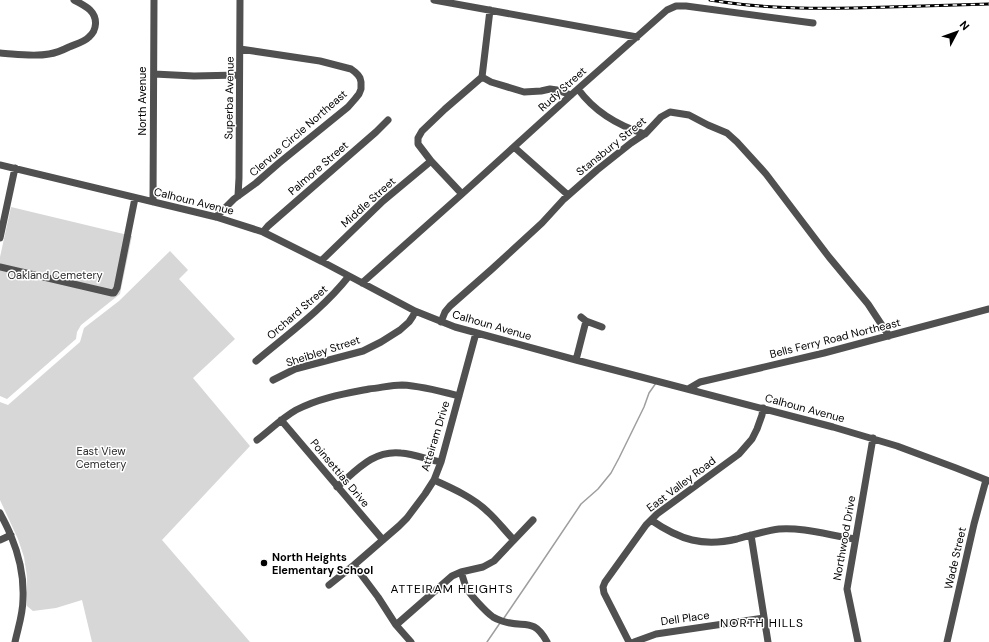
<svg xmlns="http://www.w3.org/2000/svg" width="989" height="642" font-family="'DM Sans',sans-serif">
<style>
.green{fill:#d7d7d7}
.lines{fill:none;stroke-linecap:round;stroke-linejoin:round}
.stream{stroke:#9e9e9e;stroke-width:1.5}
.minor{stroke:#505050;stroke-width:7}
.rail-casing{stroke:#000;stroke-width:3}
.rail{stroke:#fff;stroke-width:1.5;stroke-dasharray:4.5;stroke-linecap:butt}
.poi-dot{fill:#000;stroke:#fff;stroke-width:1.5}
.labels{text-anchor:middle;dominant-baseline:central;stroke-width:3;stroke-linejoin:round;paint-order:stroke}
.street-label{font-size:11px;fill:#000;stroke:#fff}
.park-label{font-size:11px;fill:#2e2e2e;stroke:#fff}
.poi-label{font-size:11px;font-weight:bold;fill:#000;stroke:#fff;text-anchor:start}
.neighbourhood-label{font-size:12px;letter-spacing:1px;fill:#000;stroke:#fff}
</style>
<rect width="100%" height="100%" fill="#fff"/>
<path class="green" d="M11 207 132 236 120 294 81 325 77 332 76 339 7 399 0 396V257Z
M170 251 188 270 179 279 235 339 193 378 250 446 162 540 250 642H92L82 600 56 608 33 611 27 606V577L24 557 18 539 0 500V402L8 405 80 342 84 328 119 301Z"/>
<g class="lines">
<path class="stream" d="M504 618 538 568 581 504 598 489 611 473 619 458 644 407 649 393 656 383
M487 642 500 623"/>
<path class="minor" d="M434 0 637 37
M0 53C16 54 33 57 49 54 56 53 63 50 69 47 76 44 84 42 89 37 97 30 98 18 90 10 86 6 80 3 74 0
M154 74 194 76 239 75
M482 77 491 82 524 92 541 91 550 89 557 90 571 95
M578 89C594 111 619 126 645 134
M514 147 568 195
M0 165 216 217 263 232 321 261 415 311 455 327 576 360 833 427 897 446 956 468 989 481
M462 194 431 161 418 144V138L422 131 445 109 482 77 490 10
M238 196 239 178 240 0
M153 202 154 0
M216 217 234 199 256 183 279 163 348 107 355 99 359 94 361 89V82L360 78 358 75 355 72 351 69 320 61 240 49
M263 232 268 226 376 132 388 120
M0 238 15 168
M321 261 383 201 431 161
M0 267 112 293H114L117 288 135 198
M362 283 462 194 571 95 667 10 676 6H686L813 23
M581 317 586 321 602 327
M441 322 445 312 450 306 492 269 542 223 564 199 597 170 631 143 646 133 661 117 670 112 689 115 708 125 727 133 737 142 766 174 829 257 868 304 889 336
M576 360 586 321
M256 361C288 334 323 309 349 276
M273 380 295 369 363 351 381 342 400 330 409 322 413 316 415 311
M688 389 700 382 824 353 989 309
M281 420 383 540
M257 440C270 430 282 418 296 410 319 398 343 394 369 389 380 388 391 385 402 385 422 386 440 391 459 396
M434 480C452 488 474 498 488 512 497 520 505 531 514 540
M337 487C357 470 373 450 401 453 415 454 428 460 441 462
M0 513C4 521 8 528 11 536 19 555 24 578 23 599 23 614 18 628 15 642
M651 520C680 540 703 547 737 539 751 535 765 531 779 529 803 527 832 536 855 539
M751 535 768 642
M0 540 11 535
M354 565 378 597 396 625 411 642
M461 572C463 577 464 582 466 587 470 595 486 612 493 617 496 619 499 620 502 621 524 629 533 616 547 642
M329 585 354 565 399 526 407 518 425 494 434 480 441 462 476 333
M396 625 452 576 461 572 483 567 494 561 533 520
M629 642 604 593 603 587 605 582 646 525 657 514 739 454 752 439 757 429 762 415 763 408
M634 642 656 634 764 618
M858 642 847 589 873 438
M947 642 974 524 986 480"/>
<defs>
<path id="rail" d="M710 0C769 10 829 9 889 7 922 6 956 5 989 4"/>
</defs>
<use href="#rail" class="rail-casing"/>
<use href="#rail" class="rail"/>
</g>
<circle class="poi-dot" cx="264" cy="563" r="4"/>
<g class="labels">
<g class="street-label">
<text transform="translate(562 89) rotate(-42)">Rudy Street</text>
<text transform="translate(229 98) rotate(-89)">Superba Avenue</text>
<text transform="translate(142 101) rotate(-90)">North Avenue</text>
<text transform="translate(298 133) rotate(-41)">Clervue Circle Northeast</text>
<text transform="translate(611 146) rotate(-39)">Stansbury Street</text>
<text transform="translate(318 168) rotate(-41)">Palmore Street</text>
<text transform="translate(194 201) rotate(14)">Calhoun Avenue</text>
<text transform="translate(368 202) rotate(-42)">Middle Street</text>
<text transform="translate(297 312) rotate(-41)">Orchard Street</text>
<text transform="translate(492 325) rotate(16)">Calhoun Avenue</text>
<text transform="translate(835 338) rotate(-14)">Bells Ferry Road Northeast</text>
<text transform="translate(323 351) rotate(-18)">Sheibley Street</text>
<text transform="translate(805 408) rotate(15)">Calhoun Avenue</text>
<text transform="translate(435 436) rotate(-73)">Atteiram Drive</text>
<text transform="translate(340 473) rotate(50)">Poinsettias Drive</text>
<text transform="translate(681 484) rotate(-37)">East Valley Road</text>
<text transform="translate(844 538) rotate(-80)">Northwood Drive</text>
<text transform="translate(955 558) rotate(-77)">Wade Street</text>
<text transform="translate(685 618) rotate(-8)">Dell Place</text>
</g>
<g class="park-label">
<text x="55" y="275">Oakland Cemetery</text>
<text x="101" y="451">East View<tspan x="101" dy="13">Cemetery</tspan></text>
</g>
<g class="poi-label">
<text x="272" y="557">North Heights<tspan x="272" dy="13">Elementary School</tspan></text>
</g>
<g class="neighbourhood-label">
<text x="452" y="589">ATTEIRAM HEIGHTS</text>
<text x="762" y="623">NORTH HILLS</text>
</g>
</g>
<g transform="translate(957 32) rotate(49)" stroke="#ffffff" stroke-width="3" paint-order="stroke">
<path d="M0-3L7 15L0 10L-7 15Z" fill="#000000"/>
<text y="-6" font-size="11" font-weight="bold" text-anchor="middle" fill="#000000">N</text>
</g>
</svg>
